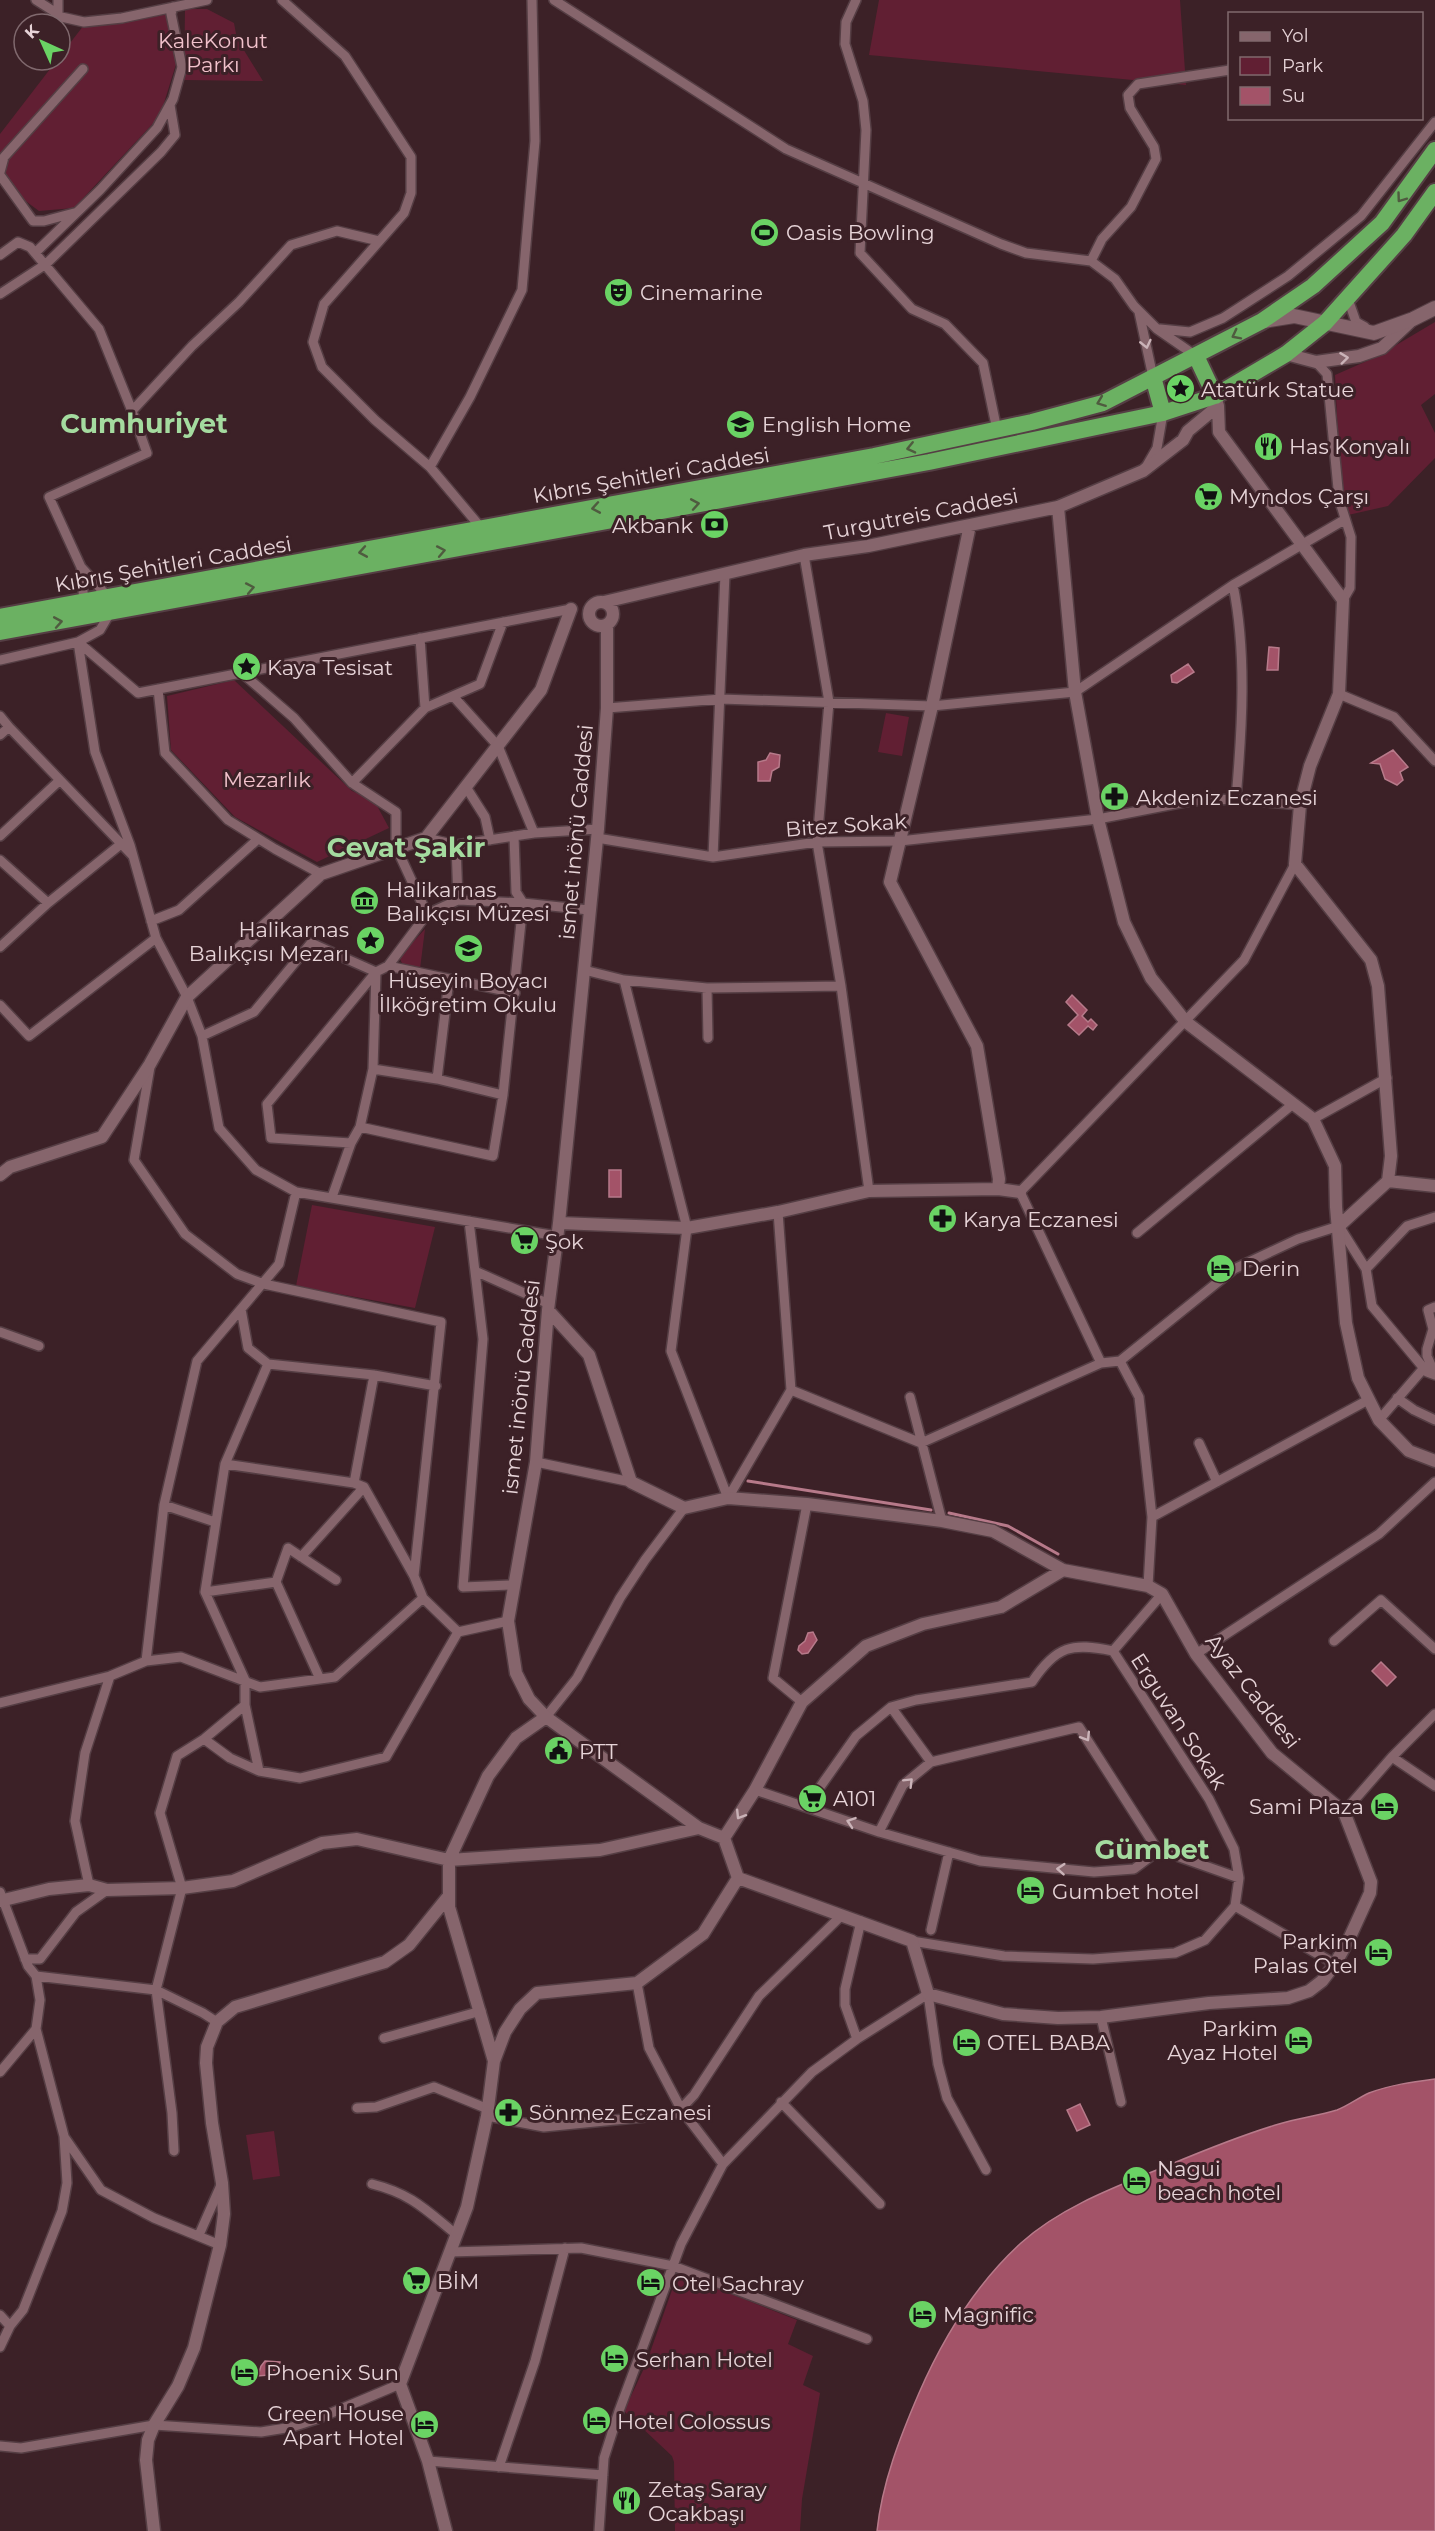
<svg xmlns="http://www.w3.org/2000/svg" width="1435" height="2531" font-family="Montserrat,sans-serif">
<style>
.green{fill:#611f33}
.water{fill:#a35368;stroke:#b77a8a;stroke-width:1.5}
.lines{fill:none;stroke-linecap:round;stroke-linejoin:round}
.stream{stroke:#b77a8a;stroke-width:3}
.minor-casing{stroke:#553e44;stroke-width:12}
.tertiary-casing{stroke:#553e44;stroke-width:15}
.secondary-casing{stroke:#553e44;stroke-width:16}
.trunk-casing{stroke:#553e44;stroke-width:20}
.minor{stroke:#86656c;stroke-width:9}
.tertiary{stroke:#86656c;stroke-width:12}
.secondary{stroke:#86656c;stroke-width:14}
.trunk{stroke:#6bb162;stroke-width:16}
.oneway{stroke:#4f5b3f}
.oneway2{stroke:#cab3b8}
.labels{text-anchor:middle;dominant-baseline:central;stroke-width:6;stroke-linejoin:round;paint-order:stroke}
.park-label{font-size:21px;fill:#f2c2cc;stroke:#3c2127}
.poi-label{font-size:21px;fill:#e7d4d8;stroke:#3c2127;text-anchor:start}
.street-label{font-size:21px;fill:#e7d4d8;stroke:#3c2127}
.district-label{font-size:27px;font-weight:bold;fill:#a4db9f;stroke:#3c2127}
</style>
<rect width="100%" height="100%" fill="#3c2127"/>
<path class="green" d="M879 0H1180L1186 85 869 55Z
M185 9H207L234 23 237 39 263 81 184 80Z
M171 14 177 61 160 116 74 208 39 211 0 182V134L57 60H60V56L84 25Z
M1435 322V394L1421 405 1435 433V458L1388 506 1348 515 1341 498 1335 375 1376 357Z
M1167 387a13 13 0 1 1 26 0a13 13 0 1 1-26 0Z
M234 680 352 791 374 800 389 828 317 862 235 817 171 750 167 696Z
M886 713 909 717 902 756 878 752Z
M425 929 420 969 404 967 399 957Z
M312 1205 435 1227 415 1308 296 1286Z
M274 2131 280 2176 253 2180 246 2135Z
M678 2273 797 2320 788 2344 813 2356 803 2385 820 2393 802 2499 800 2531H675L674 2462 672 2456 624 2411 646 2364Z"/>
<path class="water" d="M1269 647 1279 648 1278 670H1267Z
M1188 664 1194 672 1177 683 1172 682 1171 675Z
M1393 750 1408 767 1400 772 1403 780 1397 785 1385 779 1380 764 1371 763Z
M770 753 780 755 779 767 772 771 770 781H758V762L766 760Z
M1072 995 1087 1010 1082 1016 1088 1022 1091 1019 1097 1025 1093 1030 1088 1026 1079 1035 1068 1025 1078 1015 1066 1002Z
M609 1170H621V1197H609Z
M813 1632 817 1640 808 1653 802 1654 798 1650 799 1646 805 1641 808 1633Z
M1381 1662 1396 1677 1387 1686 1372 1671Z
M1435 2079V2531H877C882 2483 900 2437 919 2393 943 2338 976 2284 1021 2243 1062 2206 1118 2186 1169 2165 1205 2150 1242 2135 1279 2124 1298 2118 1318 2116 1337 2110 1348 2106 1358 2098 1369 2093 1390 2085 1412 2082 1435 2079Z
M1080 2104 1090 2125 1077 2131 1067 2110Z
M265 2361 280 2362V2374L258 2376 261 2366Z"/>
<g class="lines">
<path class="stream" d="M748 1481 931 1510
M949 1513 1008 1526 1058 1554"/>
<defs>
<path id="minor" d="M36 0 58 14 57 16 84 22 122 18 207 0
M58 0V14
M282 0 345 56 411 157V193L404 213 324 304 313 342 322 367 375 420 430 467 483 530
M554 0 786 149 1001 244 1026 253 1091 261 1115 279 1134 306 1157 329 1196 356
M856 0 846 22 845 44 863 101 866 130 860 253 912 309 945 324 983 363 997 430
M0 172 4 157 83 69
M0 175 33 221H44L74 213
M35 253 100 190 157 128 173 99 182 67 171 14 173 7
M0 255 18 242 30 247 99 329 132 411 147 453 49 497 81 567 109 598
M1091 261 1102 239 1131 207 1156 159 1154 147 1130 108 1128 95 1138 84 1230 70
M0 294 46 264 161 152 175 135 170 105
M1348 299 1356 322 1365 327
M1139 312 1153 377
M1160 329 1190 332 1223 318 1288 276 1361 216 1435 122
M1316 362 1327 374 1339 499 1351 537 1350 588 1343 600
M132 411 192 346 239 302 291 245 337 231 379 241
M430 467 470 397 522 290 535 141 532 0
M1146 467 1157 448 1163 413
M804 555 829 702 817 842 841 986 869 1191
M81 567 84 603
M1233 585C1247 654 1242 729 1236 799
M110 613 100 630 78 642 95 752 130 845 156 938 187 997 202 1036 219 1128 256 1170 296 1192 557 1236
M420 638 425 708
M0 660 78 642 138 693 571 609
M242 673 294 718 352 783 396 812V847L427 914
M158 689 165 753 228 820 275 849 321 874
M1339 694 1394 717 1435 761
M453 696 498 746 534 833
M607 708 721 699 932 706 1075 692 1233 585 1344 520
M0 716 9 727 0 735
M9 727 132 855
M352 783 425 708 480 684 503 622
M466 787 485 817 490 840
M0 836 60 780
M426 838 456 845 534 833 598 829
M597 838 713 857 817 842 900 841 1098 819 1190 801 1236 799 1300 805
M456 845 458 900
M713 857 725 574
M0 860 48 903 0 947
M48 903 121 844
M151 921 179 910 258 839
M388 966 515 993
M584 970 624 980 707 988 841 986
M624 980 687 1228 671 1351 728 1498 791 1390 778 1212
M707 988 708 1038
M0 1005 29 1036 156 938
M202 1036 254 1012 311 943 376 972 267 1104 271 1138 351 1143
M150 1067 134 1160 185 1234 237 1274 264 1284 441 1322 414 1576 423 1598
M373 1069 437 1079 503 1095
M437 1079 449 980
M1313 1119 1387 1078
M360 1127 493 1156 503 1095 523 903 516 892 514 836
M332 1197 351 1143 360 1127 373 1069 376 972 388 966 427 914 458 900 523 903 589 910
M469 1221 483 1339 463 1587 513 1585
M1137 1233 1293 1104
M1366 1269 1407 1226 1435 1217
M475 1271 549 1304
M1435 1307 1428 1310 1433 1329 1427 1349V1356L1435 1374
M241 1309 248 1348 268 1364 225 1464 205 1592 245 1680V1705L259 1771 300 1778 386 1757 458 1632
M0 1332 39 1346
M1120 1361 1234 1269 1298 1239 1339 1226 1366 1269 1372 1306 1427 1372 1435 1375
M268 1364 374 1375 436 1386
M374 1375 354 1483 364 1487 414 1576
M791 1390 921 1443 1101 1363
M910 1397 942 1521
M1397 1398 1414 1410 1435 1420
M1379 1420 1423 1369
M1199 1443 1217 1482
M536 1462 631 1482
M225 1464 354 1483
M164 1505 215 1522
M1152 1517 1368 1400
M301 1557 364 1487
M1148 1586 1152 1517 1139 1397 1120 1361 1101 1363 1020 1192 1244 960 1295 864
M205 1592 276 1582
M1334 1641 1381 1600 1435 1649
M1113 1651 1162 1594
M1196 1654 1379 1534 1435 1482
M146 1661 164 1505 197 1361 279 1264 296 1192
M320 1679 276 1582 288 1548 336 1580
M802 1702 773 1678 807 1504
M0 1703 110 1676 146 1661 181 1657 260 1687 335 1677 423 1598 458 1632 508 1621
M891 1707 931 1762
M546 1717 577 1678 620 1598 645 1560 684 1508
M204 1739 230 1758 259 1771
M1392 1757 1435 1786
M755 1790 879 1832 980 1861 1094 1872 1134 1869 1150 1857 1157 1849 1079 1727 931 1762 903 1785 879 1832
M806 1807 856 1736 891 1707 916 1700 1032 1682C1056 1646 1072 1642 1113 1651L1209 1799 1234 1849 1239 1878 1235 1906 1205 1940 1175 1953 1093 1959 1004 1956 912 1941
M1344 1812 1392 1757 1435 1714
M1157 1849 1239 1878
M89 1885 75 1821 85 1753 110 1676
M0 1892 28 1966 36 1976 40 2000 36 2029 64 2136 67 2183 62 2211 23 2310 10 2326 0 2347
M1235 1906 1335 1964
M931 1930 949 1852
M25 1959H40L76 1912 107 1890
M36 1976 156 1990 203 2013 217 2022
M637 1983 649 2048 681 2109 723 2164
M1101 2017 1121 2102
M384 2038 481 2011
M857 2039 845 2005V1989L861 1921
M0 2072 36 2029
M781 2102 880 2204
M357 2108 376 2107 434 2087 488 2109
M487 2116 544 2127 676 2114 694 2095 759 1996 842 1915
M65 2138 101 2190 154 2218 220 2245
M174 2151 172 2113 156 1990 182 1888 160 1813 177 1756 204 1739 245 1705
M372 2184C412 2194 426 2210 457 2235
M199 2235 221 2185
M450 2252 581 2248 673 2266 867 2339
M0 2315 10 2326
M0 2446 21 2448 154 2425 261 2432 292 2427 317 2419 400 2384
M428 2461 603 2475
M499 2467 535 2361 565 2248
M599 2531 604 2458 619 2411 681 2244 723 2164 812 2072 857 2039 928 1994 938 2064 947 2098 986 2170"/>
<path id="tertiary" d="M1286 354 1316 362 1359 356 1382 348 1412 320
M1215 396 1218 406 1219 432 1343 600 1339 694 1310 766 1300 805 1295 864 1371 960 1378 986 1391 1156 1388 1181 1339 1226
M1058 507 1075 692 1098 819 1124 922 1151 978 1186 1022 1313 1119 1335 1166 1336 1207 1346 1323 1358 1378 1379 1420 1409 1451 1435 1461
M970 525 932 706 890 882 977 1046 999 1179 998 1189
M589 614a12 12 0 1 1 24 0a12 12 0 1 1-24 0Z
M604 602 804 555 868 546 1058 507 1143 471 1183 440 1188 431 1218 406
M607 625V708L598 829 559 1223 548 1310 536 1462 508 1621 516 1673 529 1699 546 1717 699 1828 724 1838 738 1878
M0 1175 10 1167 102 1137 150 1064 187 997 321 874 426 838 541 690 571 609
M1388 1181 1435 1186
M559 1223 687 1228 778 1212 869 1191 998 1189 1020 1192
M548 1310 589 1355 631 1482 684 1508 728 1498 807 1504 942 1521 993 1531 1063 1570
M724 1838 755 1790 802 1702 866 1646 923 1624 1001 1607 1063 1570 1148 1586 1162 1594 1196 1654 1272 1753 1344 1812 1371 1882 1370 1893 1349 1939 1335 1964 1322 1981 1309 1991 1288 1998 1209 2003 1101 2017 1058 2018 1003 2014 928 1994 912 1941 738 1878
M0 1901 49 1889 89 1885 107 1890 182 1888 233 1881 322 1843 357 1839 449 1860 600 1850 699 1828
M494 2061 505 2032 520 2009 537 1993 637 1983 703 1934 738 1878
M154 2531 146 2460 148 2440 154 2425 178 2386 194 2348 220 2245 224 2214 222 2183 212 2123 206 2063 207 2047 217 2022 235 2007 385 1962 409 1945 447 1898
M446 2531 428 2461 400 2384 467 2207 487 2116 494 2061 449 1907V1860L488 1776 516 1738 546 1717"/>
<path id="secondary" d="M1264 321 1294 316 1374 333 1413 319 1435 308"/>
<path id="trunk" d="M1196 356 1215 396
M1153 377 1163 413
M0 617 874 456 1032 422 1103 403 1262 321 1313 286 1382 223 1435 150
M0 632 929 462 1163 413 1215 396 1286 354 1325 323 1404 235 1435 192"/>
</defs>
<use href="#minor" class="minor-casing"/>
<use href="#tertiary" class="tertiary-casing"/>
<use href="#secondary" class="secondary-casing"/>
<use href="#trunk" class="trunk-casing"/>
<use href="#minor" class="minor"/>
<use href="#tertiary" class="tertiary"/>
<use href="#secondary" class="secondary"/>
<use href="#trunk" class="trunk"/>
</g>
<defs><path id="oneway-chevron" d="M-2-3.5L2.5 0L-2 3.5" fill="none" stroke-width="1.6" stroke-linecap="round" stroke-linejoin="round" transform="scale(1.5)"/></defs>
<g class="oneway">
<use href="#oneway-chevron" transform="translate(1401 198) rotate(126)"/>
<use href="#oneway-chevron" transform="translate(1236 335) rotate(153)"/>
<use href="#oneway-chevron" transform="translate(1101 402) rotate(159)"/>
<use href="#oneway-chevron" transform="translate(911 448) rotate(167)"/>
<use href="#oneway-chevron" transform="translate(695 504) rotate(-10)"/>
<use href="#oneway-chevron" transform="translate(596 508) rotate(170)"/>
<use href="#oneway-chevron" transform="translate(441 551) rotate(-11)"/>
<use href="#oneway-chevron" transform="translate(363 552) rotate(170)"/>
<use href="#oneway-chevron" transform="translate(250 588) rotate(-11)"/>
<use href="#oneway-chevron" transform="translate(58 622) rotate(-10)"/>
</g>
<g class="oneway2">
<use href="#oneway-chevron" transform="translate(1146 344) rotate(77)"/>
<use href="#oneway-chevron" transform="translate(1344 358) rotate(-7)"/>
<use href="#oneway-chevron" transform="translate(1086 1737) rotate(58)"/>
<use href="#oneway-chevron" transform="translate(909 1782) rotate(-45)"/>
<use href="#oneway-chevron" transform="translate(740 1815) rotate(122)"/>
<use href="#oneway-chevron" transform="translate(851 1822) rotate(-161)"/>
<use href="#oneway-chevron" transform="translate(1061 1869) rotate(-176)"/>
</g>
<defs>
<symbol id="stadium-disc" viewBox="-11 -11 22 22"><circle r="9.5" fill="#6ad364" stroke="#3c2127"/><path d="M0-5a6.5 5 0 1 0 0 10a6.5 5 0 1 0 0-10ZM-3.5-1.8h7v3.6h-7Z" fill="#111"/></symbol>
<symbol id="theatre-disc" viewBox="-11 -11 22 22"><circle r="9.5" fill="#6ad364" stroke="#3c2127"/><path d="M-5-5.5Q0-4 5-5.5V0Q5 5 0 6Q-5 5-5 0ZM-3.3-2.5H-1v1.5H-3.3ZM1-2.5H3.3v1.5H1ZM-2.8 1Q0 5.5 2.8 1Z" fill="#111"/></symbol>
<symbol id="sight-disc" viewBox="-11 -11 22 22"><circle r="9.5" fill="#6ad364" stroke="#3c2127"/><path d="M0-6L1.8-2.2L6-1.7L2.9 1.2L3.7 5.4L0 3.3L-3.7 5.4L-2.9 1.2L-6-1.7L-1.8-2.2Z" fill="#111"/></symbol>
<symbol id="school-disc" viewBox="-11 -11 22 22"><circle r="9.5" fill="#6ad364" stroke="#3c2127"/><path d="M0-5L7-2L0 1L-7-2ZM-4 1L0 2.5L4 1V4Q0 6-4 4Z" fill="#111"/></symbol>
<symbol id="restaurant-disc" viewBox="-11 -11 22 22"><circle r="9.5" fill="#6ad364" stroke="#3c2127"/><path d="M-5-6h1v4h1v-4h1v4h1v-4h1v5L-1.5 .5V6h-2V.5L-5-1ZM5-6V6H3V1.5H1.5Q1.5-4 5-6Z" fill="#111"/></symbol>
<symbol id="supermarket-disc" viewBox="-11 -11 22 22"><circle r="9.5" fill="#6ad364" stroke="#3c2127"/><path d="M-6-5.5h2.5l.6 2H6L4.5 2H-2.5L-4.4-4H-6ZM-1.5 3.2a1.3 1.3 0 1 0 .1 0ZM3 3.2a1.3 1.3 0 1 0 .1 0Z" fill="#111"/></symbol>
<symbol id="bank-disc" viewBox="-11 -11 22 22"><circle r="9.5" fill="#6ad364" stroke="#3c2127"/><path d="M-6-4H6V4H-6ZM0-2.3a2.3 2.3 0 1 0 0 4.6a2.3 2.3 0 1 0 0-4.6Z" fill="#111"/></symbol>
<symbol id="pharmacy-disc" viewBox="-11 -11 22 22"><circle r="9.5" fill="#6ad364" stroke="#3c2127"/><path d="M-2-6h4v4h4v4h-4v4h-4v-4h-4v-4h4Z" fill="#111"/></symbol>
<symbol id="museum-disc" viewBox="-11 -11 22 22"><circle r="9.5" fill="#6ad364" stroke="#3c2127"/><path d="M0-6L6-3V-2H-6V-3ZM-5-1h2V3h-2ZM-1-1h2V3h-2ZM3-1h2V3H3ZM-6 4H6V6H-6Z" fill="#111"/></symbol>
<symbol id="hotel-disc" viewBox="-11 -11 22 22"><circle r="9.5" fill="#6ad364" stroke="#3c2127"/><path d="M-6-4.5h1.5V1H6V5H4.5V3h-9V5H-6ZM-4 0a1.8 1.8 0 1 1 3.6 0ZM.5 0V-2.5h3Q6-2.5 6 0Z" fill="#111"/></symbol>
<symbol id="civic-disc" viewBox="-11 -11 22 22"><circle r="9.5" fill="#6ad364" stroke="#3c2127"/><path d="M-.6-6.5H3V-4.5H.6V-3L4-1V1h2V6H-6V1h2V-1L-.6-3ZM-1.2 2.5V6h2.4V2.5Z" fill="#111"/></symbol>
</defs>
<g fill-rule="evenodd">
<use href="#stadium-disc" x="748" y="216" width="33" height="33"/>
<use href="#theatre-disc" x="602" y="276" width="33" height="33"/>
<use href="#sight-disc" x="1164" y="372" width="33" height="33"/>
<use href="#school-disc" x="724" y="408" width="33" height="33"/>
<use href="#restaurant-disc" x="1252" y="430" width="33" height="33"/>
<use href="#supermarket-disc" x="1192" y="480" width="33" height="33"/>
<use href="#bank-disc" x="698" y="508" width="33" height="33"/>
<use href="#sight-disc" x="230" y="650" width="33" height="33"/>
<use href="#pharmacy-disc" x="1098" y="780" width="33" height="33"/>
<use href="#museum-disc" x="348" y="884" width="33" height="33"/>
<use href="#sight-disc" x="354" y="924" width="33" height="33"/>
<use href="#school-disc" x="452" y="932" width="33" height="33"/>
<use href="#pharmacy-disc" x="926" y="1202" width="33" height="33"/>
<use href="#supermarket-disc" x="508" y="1224" width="33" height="33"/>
<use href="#hotel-disc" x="1204" y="1252" width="33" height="33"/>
<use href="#civic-disc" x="542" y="1734" width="33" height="33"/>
<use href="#supermarket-disc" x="796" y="1782" width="33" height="33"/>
<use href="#hotel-disc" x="1368" y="1790" width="33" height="33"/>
<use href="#hotel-disc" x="1014" y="1874" width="33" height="33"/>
<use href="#hotel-disc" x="1362" y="1936" width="33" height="33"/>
<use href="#hotel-disc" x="1282" y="2024" width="33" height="33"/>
<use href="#hotel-disc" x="950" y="2026" width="33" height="33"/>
<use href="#pharmacy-disc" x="492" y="2096" width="33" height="33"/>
<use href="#hotel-disc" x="1120" y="2164" width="33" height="33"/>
<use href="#supermarket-disc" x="400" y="2264" width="33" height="33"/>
<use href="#hotel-disc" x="634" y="2266" width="33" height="33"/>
<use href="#hotel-disc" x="906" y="2298" width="33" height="33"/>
<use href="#hotel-disc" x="598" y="2342" width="33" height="33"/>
<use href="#hotel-disc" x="228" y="2356" width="33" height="33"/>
<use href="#hotel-disc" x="580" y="2404" width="33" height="33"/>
<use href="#hotel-disc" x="408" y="2408" width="33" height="33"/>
<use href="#restaurant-disc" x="610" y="2484" width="33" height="33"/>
</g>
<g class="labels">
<g class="park-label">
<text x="213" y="40">KaleKonut<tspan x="213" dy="24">Parkı</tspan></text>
<text x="267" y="779">Mezarlık</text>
</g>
<g class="poi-label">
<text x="786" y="232">Oasis Bowling</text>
<text x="640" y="292">Cinemarine</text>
<text x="1201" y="389">Atatürk Statue</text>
<text x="762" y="424">English Home</text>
<text x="1289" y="446">Has Konyalı</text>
<text x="1229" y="496">Myndos Çarşı</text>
<text x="693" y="525" text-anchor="end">Akbank</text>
<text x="267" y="667">Kaya Tesisat</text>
<text x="1136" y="797">Akdeniz Eczanesi</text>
<text x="386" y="889">Halikarnas<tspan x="386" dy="24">Balıkçısı Müzesi</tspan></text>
<text x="349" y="929" text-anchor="end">Halikarnas<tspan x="349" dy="24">Balıkçısı Mezarı</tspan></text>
<text x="468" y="980" text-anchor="middle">Hüseyin Boyacı<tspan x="468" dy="24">İlköğretim Okulu</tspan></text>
<text x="963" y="1219">Karya Eczanesi</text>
<text x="545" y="1241">Şok</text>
<text x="1242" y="1268">Derin</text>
<text x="579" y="1751">PTT</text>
<text x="833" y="1798">A101</text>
<text x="1364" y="1806" text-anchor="end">Sami Plaza</text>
<text x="1052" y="1891">Gumbet hotel</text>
<text x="1358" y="1941" text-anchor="end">Parkim<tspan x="1358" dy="24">Palas Otel</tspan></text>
<text x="1278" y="2028" text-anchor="end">Parkim<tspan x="1278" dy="24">Ayaz Hotel</tspan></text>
<text x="987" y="2042">OTEL BABA</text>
<text x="529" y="2112">Sönmez Eczanesi</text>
<text x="1157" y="2168">Nagui<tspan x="1157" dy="24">beach hotel</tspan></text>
<text x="437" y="2281">BİM</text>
<text x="672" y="2283">Otel Sachray</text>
<text x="943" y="2314">Magnific</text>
<text x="636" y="2359">Serhan Hotel</text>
<text x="266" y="2372">Phoenix Sun</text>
<text x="404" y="2413" text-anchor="end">Green House<tspan x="404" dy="24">Apart Hotel</tspan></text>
<text x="617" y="2421">Hotel Colossus</text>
<text x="648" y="2489">Zetaş Saray<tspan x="648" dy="24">Ocakbaşı</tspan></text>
</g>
<g class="street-label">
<text transform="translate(651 475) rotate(-10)">Kıbrıs Şehitleri Caddesi</text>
<text transform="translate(921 514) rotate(-11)">Turgutreis Caddesi</text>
<text transform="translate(173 564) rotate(-10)">Kıbrıs Şehitleri Caddesi</text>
<text transform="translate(846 825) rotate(-4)">Bitez Sokak</text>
<text transform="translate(576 832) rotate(-85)">ismet inönü Caddesi</text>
<text transform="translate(521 1387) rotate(-84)">ismet inönü Caddesi</text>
<text transform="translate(1253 1691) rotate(52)">Ayaz Caddesi</text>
<text transform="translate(1179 1721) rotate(57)">Erguvan Sokak</text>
</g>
<g class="district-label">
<text x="144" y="423">Cumhuriyet</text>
<text x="406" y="847">Cevat Şakir</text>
<text x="1152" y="1849">Gümbet</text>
</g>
</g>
<rect x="1228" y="12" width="195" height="108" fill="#3c2127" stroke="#80696e" stroke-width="1.5"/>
<rect x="1240" y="32" width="30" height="9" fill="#86656c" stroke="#80696e" stroke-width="1.5"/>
<text x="1282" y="42" font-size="18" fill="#e7d4d8">Yol</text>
<rect x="1240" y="57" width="30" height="18" fill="#611f33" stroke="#80696e" stroke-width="1.5"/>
<text x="1282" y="72" font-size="18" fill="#e7d4d8">Park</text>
<rect x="1240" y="87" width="30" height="18" fill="#a35368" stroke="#80696e" stroke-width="1.5"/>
<text x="1282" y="102" font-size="18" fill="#e7d4d8">Su</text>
<g transform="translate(42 42) rotate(315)"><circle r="28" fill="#3c2127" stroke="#80696e" stroke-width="1.5"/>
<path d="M0-4.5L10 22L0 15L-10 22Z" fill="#6ad364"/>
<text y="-9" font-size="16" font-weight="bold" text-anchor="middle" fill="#e7d4d8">K</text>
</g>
</svg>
